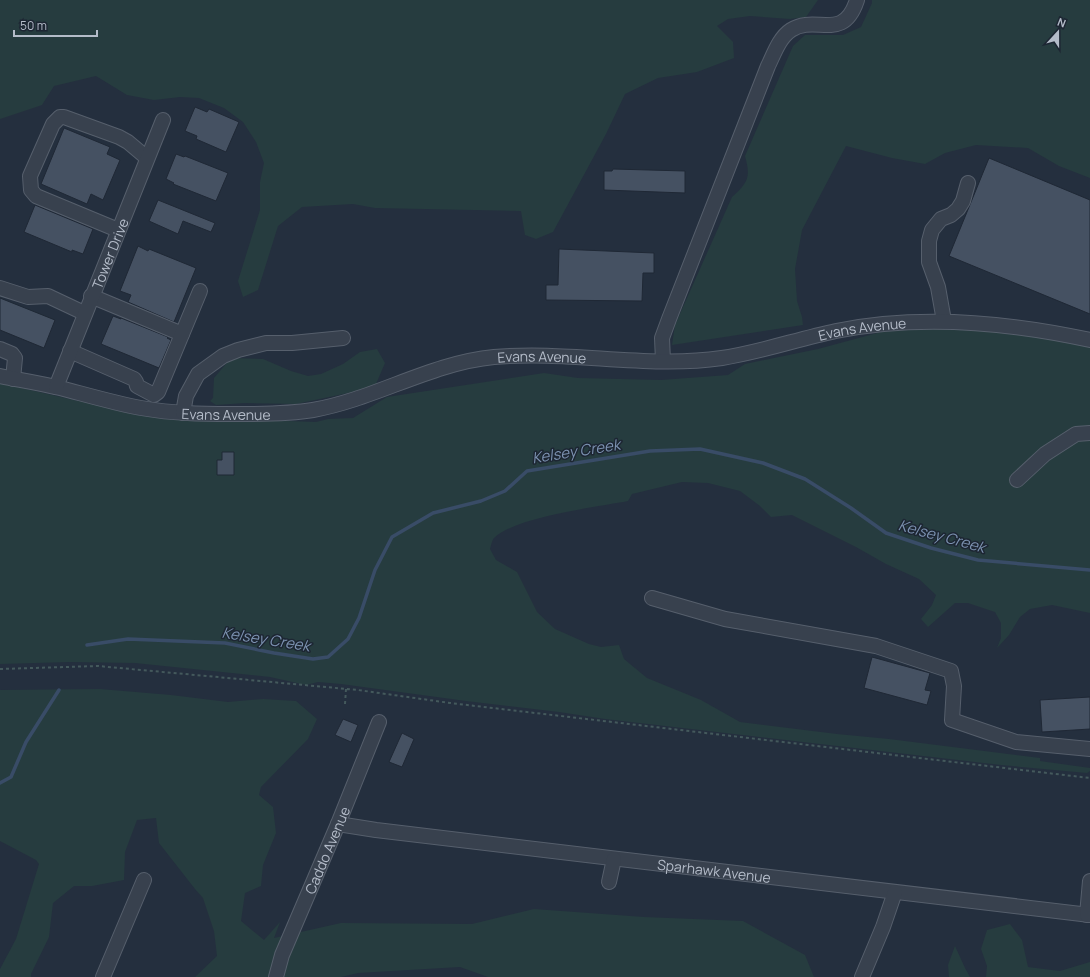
<svg xmlns="http://www.w3.org/2000/svg" width="1090" height="977" font-family="Manrope,sans-serif">
<style>
.green{fill:#263c3f}
.lines{fill:none;stroke-linecap:round;stroke-linejoin:round}
.stream{stroke:#394c67;stroke-width:3.5}
.building{fill:#455162;stroke:#1f2835}
.minor-casing{stroke:#565f6c;stroke-width:16}
.path{stroke:#44595c;stroke-width:2;stroke-dasharray:3 3;stroke-linecap:butt}
.minor{stroke:#38414e;stroke-width:14}
.labels{text-anchor:middle;dominant-baseline:central;stroke-width:3;stroke-linejoin:round;paint-order:stroke}
.street-label{font-size:14px;fill:#b4bcc9;stroke:#1d2633}
.water-label{font-size:15px;font-style:italic;fill:#7c92b1;stroke:#1d2633}
</style>
<rect width="100%" height="100%" fill="#242f3e"/>
<path class="green" d="M0 0H818L806 17 790 19 750 16 728 19 717 26 733 42 734 58 697 72 658 78 625 94 606 134 553 232 536 239 525 235 521 211 375 208 353 204 302 207 278 226 258 290 243 297 238 281 260 210V182L264 163 256 142 243 122 224 108 199 98 180 97 154 100 127 95 96 76 54 86 42 105 0 119Z
M872 0H1090V178L1059 166 1028 148 976 145 945 153 925 164 892 158 846 146 802 230 795 269 797 301 802 317 803 325 672 345 675 325 732 197C748 182 751 178 745 156L793 46 805 35H843L861 27 872 3Z
M983 328 1090 345V613L1052 605 1030 609 1020 617 1009 635 997 648 1001 638V623L995 612 968 603H955L928 627 921 619 932 605 936 595 919 579 886 564 856 547 792 515 771 517 760 506 740 491 708 483 682 482 632 494 628 501C597 507 515 517 494 538 492 540 491 546 490 549L496 560 517 572 537 612 555 629 589 644 601 647 619 645 624 659 647 678 701 700 740 722 837 734 889 739 1040 758V761L1090 768V771L1087 773 1001 765 605 719 559 712 466 701 341 684 318 682 306 685 270 677 135 663 70 662 0 664V383L78 401 201 418 316 422 328 419 353 418 387 397 544 373 578 378 661 380 728 375 745 364 818 349 881 332 906 329Z
M377 349 385 363 376 384 353 392 296 404 245 403 216 405 210 401 213 398 214 378 231 358 263 359 291 371 308 376 321 374 343 364 360 352Z
M100 689 171 695 228 702 263 699 296 701 317 719 308 739 261 787 259 795 273 807 276 833 263 865 261 886 245 893 241 921 264 940 280 922 274 938 341 923 472 924 534 909 644 917 743 921 805 955 814 977H488L460 967 358 973 341 977H195L217 956 214 931 203 898 195 889 159 843 156 818 137 820 125 852 124 880 92 886H74L53 903 49 937 31 974V977H0V969L16 939 39 864 36 860 0 841V690Z
M1010 924 1022 940 1028 967 1060 971 1090 962V977H986L987 966 981 949 987 930Z
M955 946 965 968 970 977H949L948 965Z"/>
<g class="lines">
<path class="stream" d="M87 645 128 639 225 643 274 653 313 659 328 657 348 639 359 618 375 570 392 537 433 513 481 501 505 491 527 471 650 451 700 449 763 463 805 479 851 508 886 533 931 548 978 560 1090 570
M0 783 11 777 26 742 59 690"/>
</g>
<path class="building" d="M195 107 207 112 209 109 239 122 226 152 196 139 197 136 185 131Z
M64 128 110 147 107 154 120 160 103 200 91 194 87 204 41 184Z
M176 154 184 157 185 156 228 173 216 201 173 184 174 183 166 179Z
M989 158 1090 200V314L949 256Z
M613 169 685 171V193L604 190V171H612Z
M158 200 215 223 211 232 183 221 178 234 149 221Z
M35 205 93 229 83 254 72 250V252L24 232Z
M138 246 148 251 149 249 196 268 174 322 128 302 131 295 120 291Z
M559 249 654 253V273H643L642 301 546 300V285H558Z
M0 298 55 320 44 348 0 330Z
M113 316 121 319V318L168 337 167 338 171 340 159 368 101 344Z
M222 452H234V475H217V460H222Z
M872 657 930 673 925 690 931 691 927 705 864 688Z
M1090 697V729L1042 732 1040 700Z
M343 719 358 725 351 742 335 735Z
M402 733 414 739 402 767 389 762Z"/>
<g class="lines">
<defs>
<g id="minor">
<path d="M118 230 36 196 31 190 30 176 53 124 60 117H64L119 137 128 142 147 158"/>
<path d="M0 288 28 297 48 296 84 313"/>
<path d="M91 296 182 334"/>
<path d="M944 321 938 287 929 262V241L932 230 941 219 951 215 958 209 963 201 968 183"/>
<path d="M0 349 12 354 15 358 13 379"/>
<path d="M70 351 134 379 136 382 137 386 154 395 158 392 200 291"/>
<path d="M663 361 662 338 669 319 768 66C774 54 779 38 791 30 816 14 843 43 857 0"/>
<path id="s1" d="M0 376C20 380 40 383 60 388 87 395 114 403 141 408 174 414 208 414 241 414 265 414 290 414 313 410 375 399 431 363 494 357 570 350 647 369 722 358 761 352 798 339 836 331 921 314 1007 322 1090 340"/>
<path id="s2" d="M56 387 163 120"/>
<path d="M183 413 186 396 198 374 223 356 238 350 266 343H292L343 338"/>
<path d="M1017 480 1045 454 1076 434 1090 433"/>
<path d="M652 598 725 619 876 646 951 671 954 686 952 720 1016 742 1090 749"/>
<path id="s3" d="M338 824 376 830 1090 915"/>
<path d="M609 882 614 859"/>
<path d="M1087 915 1090 881"/>
<path d="M103 977 144 880"/>
<path id="s4" d="M276 977 282 955 338 824 379 722"/>
<path d="M862 977 883 927 895 892"/>
</g>
</defs>
<use href="#minor" class="minor-casing"/>
<path class="path" d="M0 669 98 666 358 690 450 703 1090 778
M345 704 346 689"/>
<use href="#minor" class="minor"/>
</g>
<g class="labels">
<g class="street-label">
<text stroke="none"><textPath href="#s2" startOffset="144">Tower Drive</textPath></text>
<text stroke="none"><textPath href="#s1" startOffset="878">Evans Avenue</textPath></text>
<text stroke="none"><textPath href="#s1" startOffset="554">Evans Avenue</textPath></text>
<text stroke="none"><textPath href="#s1" startOffset="230">Evans Avenue</textPath></text>
<text stroke="none"><textPath href="#s4" startOffset="137">Caddo Avenue</textPath></text>
<text stroke="none"><textPath href="#s3" startOffset="379">Sparhawk Avenue</textPath></text>
</g>
<g class="water-label">
<text transform="translate(576 451) rotate(-9)">Kelsey Creek</text>
<text transform="translate(942 536) rotate(15)">Kelsey Creek</text>
<text transform="translate(266 639) rotate(9)">Kelsey Creek</text>
</g>
</g>
<g transform="translate(1058 32) rotate(21)" stroke="#1d2633" stroke-width="3" paint-order="stroke">
<path d="M0-3L7 15L0 10L-7 15Z" fill="#b4bcc9"/>
<text y="-6" font-size="11" font-weight="bold" text-anchor="middle" fill="#b4bcc9">N</text>
</g>
<path d="M14 30v6h83v-6" fill="none" stroke="#b4bcc9" stroke-width="2"/>
<text x="20" y="30" font-size="12" fill="#b4bcc9" stroke="#1d2633" stroke-width="3" paint-order="stroke">50 m</text>
</svg>
